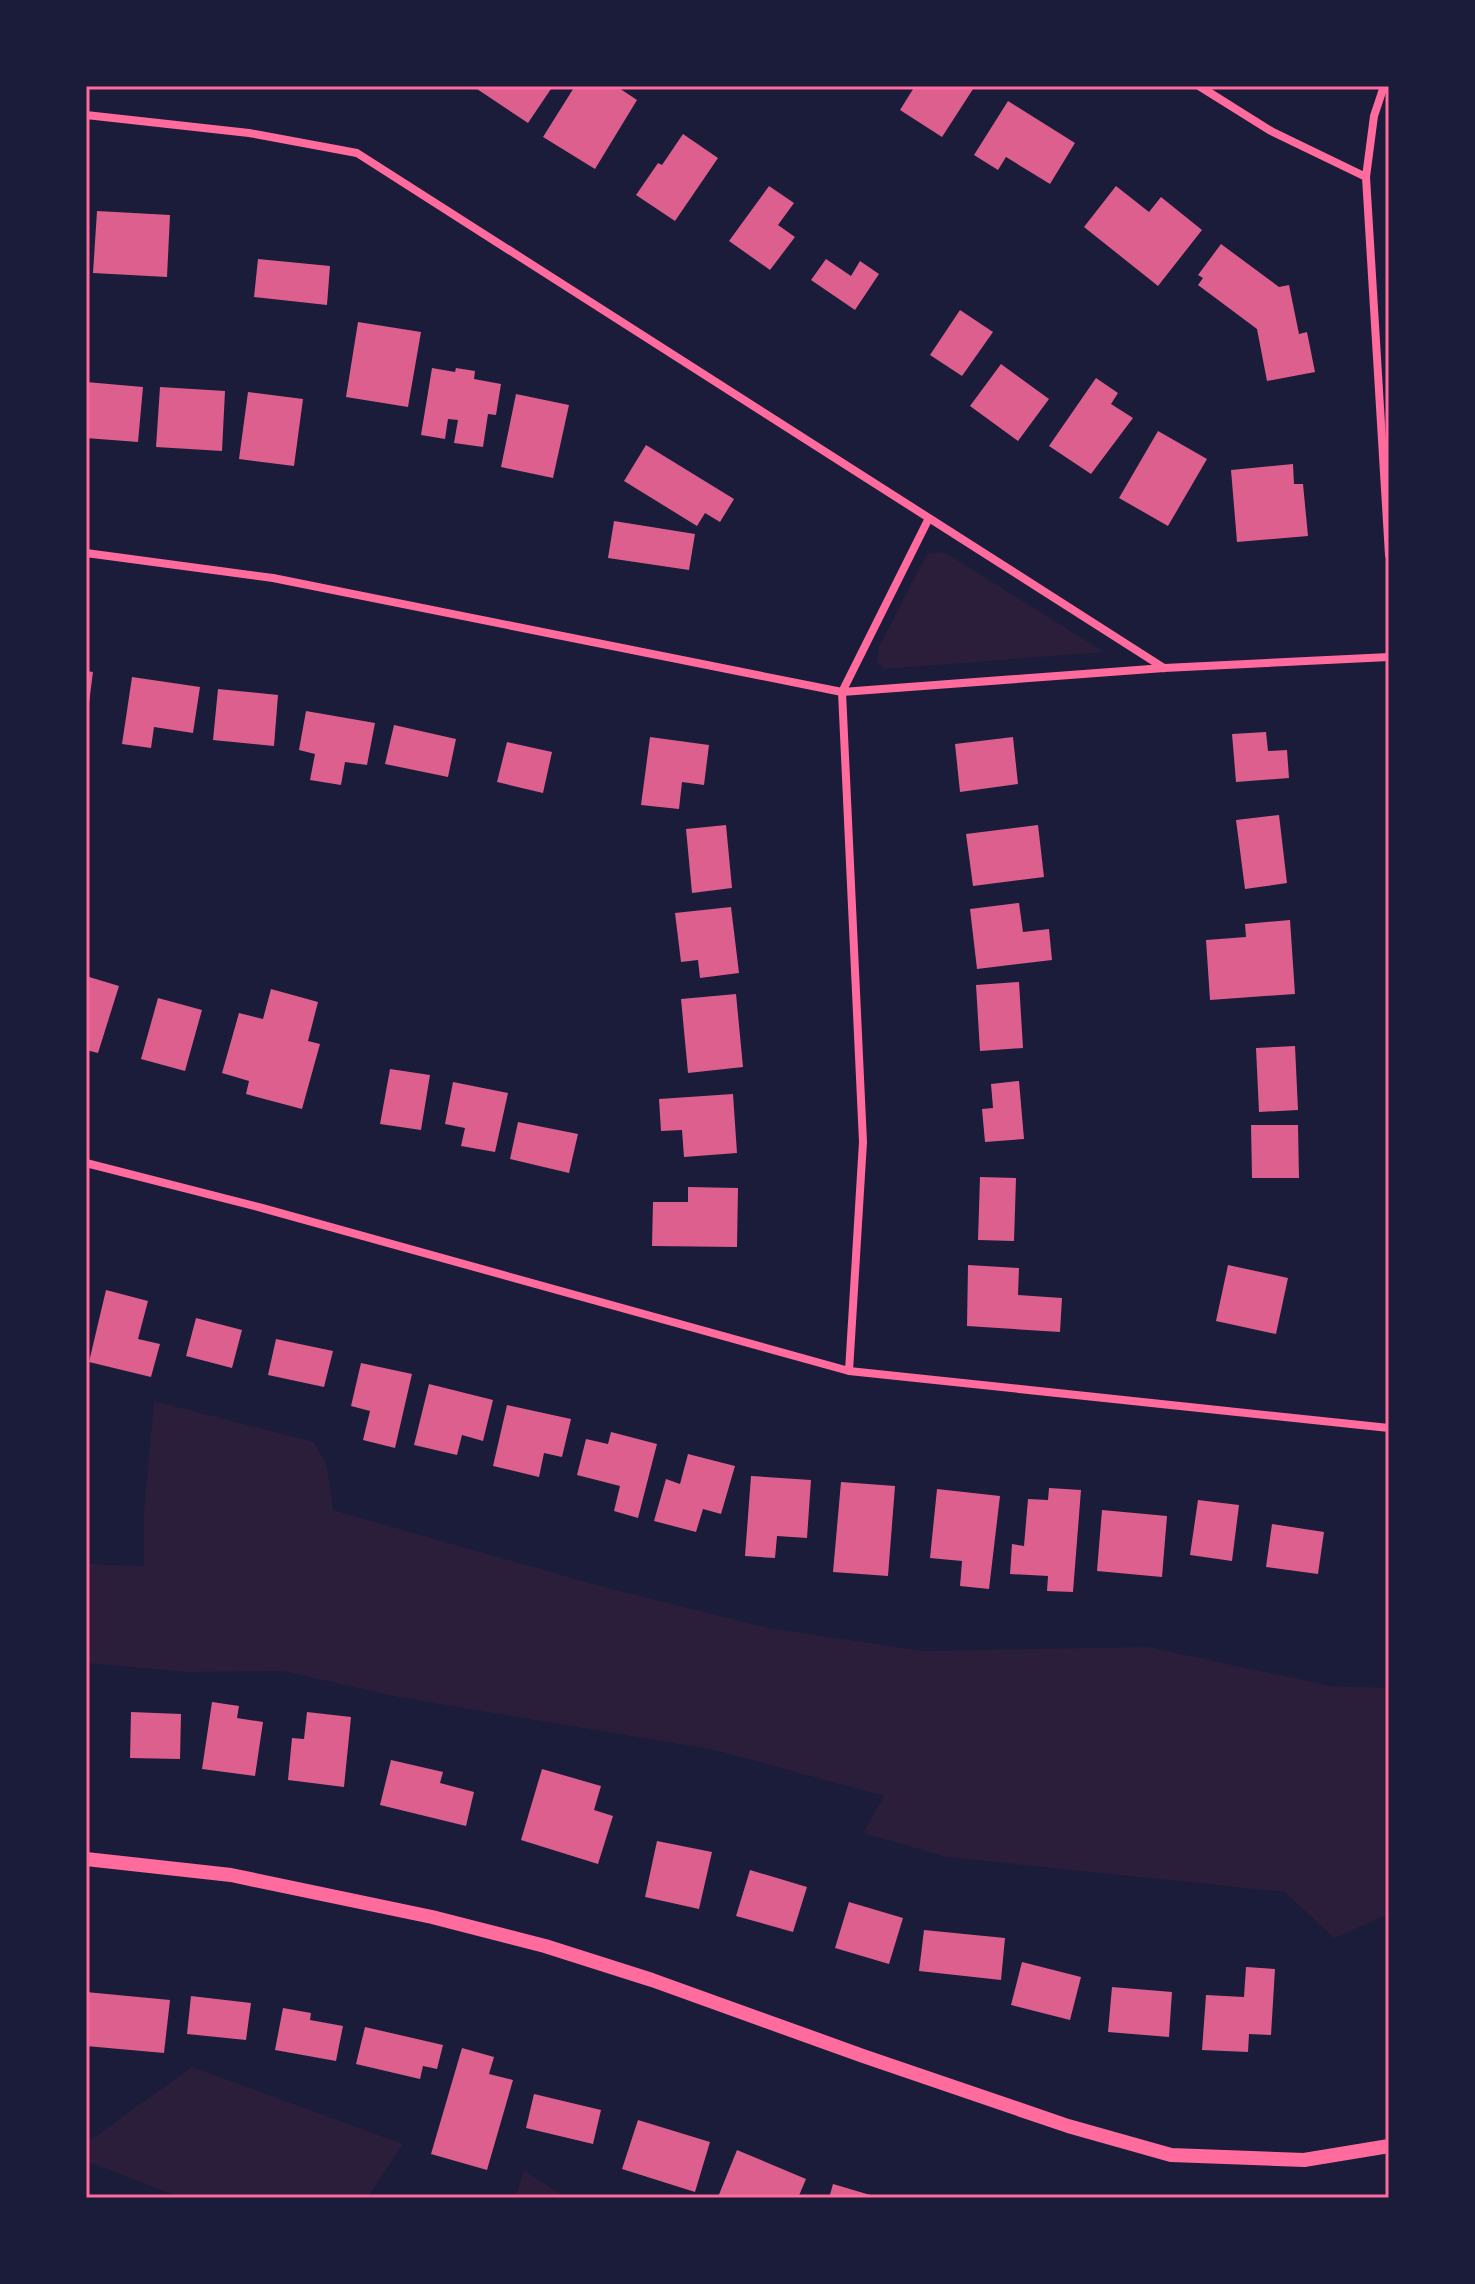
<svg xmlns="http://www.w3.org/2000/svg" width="1475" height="2284" font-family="'Roboto Condensed',sans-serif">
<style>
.green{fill:#2a1e3b}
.building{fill:#dd5f8e}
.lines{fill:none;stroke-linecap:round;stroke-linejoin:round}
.minor{stroke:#ff6b9d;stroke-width:8}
.tertiary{stroke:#ff6b9d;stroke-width:14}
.neatline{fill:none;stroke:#ff6b9d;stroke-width:3}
</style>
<rect width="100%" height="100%" fill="#1b1b3a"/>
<path class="green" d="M944 552 1104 652 885 669 877 662 879 647 927 554Z
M154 1401 314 1442 327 1466 333 1510 600 1586 768 1628 923 1651 1148 1647 1331 1686 1389 1688V1914L1334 1938 1285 1892 947 1857 863 1833 884 1796 715 1750 398 1697 283 1671 187 1672 86 1663V1564L144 1566V1511Z
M192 2067 403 2144 367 2198H182L86 2161V2139H92Z
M524 2171 567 2198H515Z"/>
<path class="building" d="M479 86H553L528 123 477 89Z
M575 86H616L637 100 595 169 543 137Z
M915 86H975L942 137 900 110Z
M1008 101 1075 143 1050 184 1006 157 998 170 974 155Z
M683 134 718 158 675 221 636 195 658 163 662 165Z
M769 186 794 203 778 225 795 237 770 270 729 241Z
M1116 186 1149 212 1161 197 1202 230 1158 286 1084 227Z
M97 211 170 215 167 277 93 273Z
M1221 244 1279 287 1289 285 1299 334 1307 332 1315 372 1267 381 1257 329 1198 285 1203 278 1198 275Z
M258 259 330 266 327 305 254 297Z
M826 259 851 276 860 261 879 274 855 310 811 280Z
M960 310 993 332 962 376 930 355Z
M358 322 421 332 408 407 346 397Z
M1001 364 1049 399 1018 441 970 406Z
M432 368 455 372 456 368 475 371 474 379 501 384 496 415 488 414 483 447 454 443 458 420 448 419 445 439 421 435Z
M1096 378 1118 393 1111 404 1133 418 1091 474 1049 446Z
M86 382 143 387 138 442 86 438Z
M160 387 225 391 222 451 156 447Z
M248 392 303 399 294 466 239 459Z
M516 394 569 405 553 478 501 467Z
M1158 431 1207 459 1168 526 1119 498Z
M646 445 734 499 720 522 705 513 697 526 624 481Z
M1293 464 1294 484H1303L1308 536 1237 542 1231 470Z
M614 521 695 534 689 570 608 558Z
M86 671 93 672 88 711H86Z
M132 677 200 687 193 733 154 727 151 748 122 744Z
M218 689 278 695 274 746 213 740Z
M306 711 375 723 367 765 345 762 341 785 310 780 315 754 299 750Z
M394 725 456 739 448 777 385 764Z
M1266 732 1268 751 1287 750 1289 778 1236 782 1232 734Z
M650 737 709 745 704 785 682 782 679 809 641 805Z
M1013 737 1018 784 960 792 955 744Z
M507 742 552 752 543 793 497 782Z
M1279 815 1287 883 1245 889 1236 820Z
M726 825 732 888 692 893 686 829Z
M1038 825 1044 877 973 886 966 834Z
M1019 903 1023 932 1049 929 1052 960 977 969 970 909Z
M731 907 739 973 700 978 698 960 681 962 675 913Z
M1290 920 1295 994 1210 1000 1206 940 1246 937 1245 924Z
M86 976 119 986 98 1053 86 1050Z
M1019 982 1023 1048 980 1051 976 985Z
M271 989 318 1002 308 1041 320 1044 302 1109 246 1094 249 1081 222 1073 239 1013 263 1019Z
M736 994 743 1067 688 1073 681 999Z
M158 998 202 1010 185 1071 141 1059Z
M1295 1046 1298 1110 1259 1112 1256 1048Z
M390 1069 430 1075 421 1130 380 1124Z
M1019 1081 1024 1139 985 1142 982 1109 993 1108 991 1084Z
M453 1082 508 1093 495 1152 461 1146 465 1128 445 1124Z
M733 1094 737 1153 684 1157 682 1130 661 1131 659 1099Z
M518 1122 578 1134 569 1173 510 1159Z
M1251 1125H1298L1299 1178H1252Z
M980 1177 1016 1178 1014 1241 978 1240Z
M688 1187 738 1188 737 1247 652 1246 653 1202H688Z
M968 1265 1019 1268 1018 1295 1062 1298 1060 1332 967 1326Z
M1228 1265 1288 1278 1276 1334 1216 1321Z
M106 1290 148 1301 138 1339 160 1344 151 1377 89 1362Z
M196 1318 242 1330 232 1368 186 1356Z
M276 1339 333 1351 324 1387 268 1375Z
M361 1363 412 1374 395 1448 363 1440 370 1411 351 1406Z
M429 1384 493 1400 483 1441 462 1435 457 1455 414 1445Z
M507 1405 571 1419 562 1457 544 1453 539 1477 493 1466Z
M611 1432 657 1444 638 1518 614 1511 620 1486 577 1475 586 1439 608 1444Z
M688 1454 735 1466 721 1514 703 1509 696 1532 654 1521 666 1479 680 1484Z
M751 1476 811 1480 807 1538 777 1536 775 1558 745 1556Z
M841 1482 895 1486 888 1576 833 1572Z
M1049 1488 1081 1490 1073 1592 1047 1591 1048 1576 1010 1574 1012 1544 1024 1546 1028 1499 1048 1500Z
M937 1489 1000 1496 989 1589 960 1586 962 1561 930 1558Z
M1198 1500 1239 1505 1232 1561 1190 1555Z
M1102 1510 1167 1516 1162 1577 1097 1571Z
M1272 1524 1324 1532 1318 1574 1266 1567Z
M212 1702 239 1706 237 1718 263 1722 255 1776 202 1769Z
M131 1712 181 1714 180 1759 130 1758Z
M307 1712 351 1717 344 1787 288 1780 292 1738 304 1739Z
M391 1760 443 1772 440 1783 474 1792 466 1826 380 1805Z
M542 1769 601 1786 594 1810 613 1816 598 1864 521 1840Z
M657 1841 712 1852 699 1909 645 1897Z
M750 1870 807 1887 793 1932 736 1916Z
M849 1902 903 1918 889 1964 835 1948Z
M924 1930 1005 1938 1001 1980 919 1971Z
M1022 1962 1081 1977 1070 2020 1011 2005Z
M1246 1967 1275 1969 1271 2035 1249 2034 1248 2052 1202 2050 1206 1995 1244 1997Z
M1112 1987 1172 1992 1169 2037 1108 2032Z
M86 1992 170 2000 164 2053 86 2046Z
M191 1996 251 2003 246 2040 187 2034Z
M283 2008 311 2013 310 2020 343 2026 336 2061 275 2050Z
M365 2027 443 2045 437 2069 423 2066 420 2079 356 2064Z
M462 2048 494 2057 489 2074 513 2080 487 2170 431 2154Z
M534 2094 601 2110 593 2144 526 2128Z
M638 2120 710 2142 695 2192 622 2169Z
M737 2150 806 2179 798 2198 718 2197Z
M833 2184 877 2197V2198H829Z"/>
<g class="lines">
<path class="minor" d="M1199 86 1271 131 1366 177
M1384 86 1374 116 1366 177 1389 555
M86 115 249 133 357 153 1164 668
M86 553 273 578 842 692 1164 668 1389 657
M86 1163 262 1208 849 1371 1389 1428
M849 1371 863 1142 842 692 929 518"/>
<path class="tertiary" d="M86 1859 231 1875 432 1917 545 1946 652 1980 863 2056 1068 2126 1171 2155 1304 2160 1389 2146"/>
</g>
<rect width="1475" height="2284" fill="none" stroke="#1b1b3a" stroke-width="176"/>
<rect x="88" y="88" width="1299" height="2108" class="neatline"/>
</svg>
